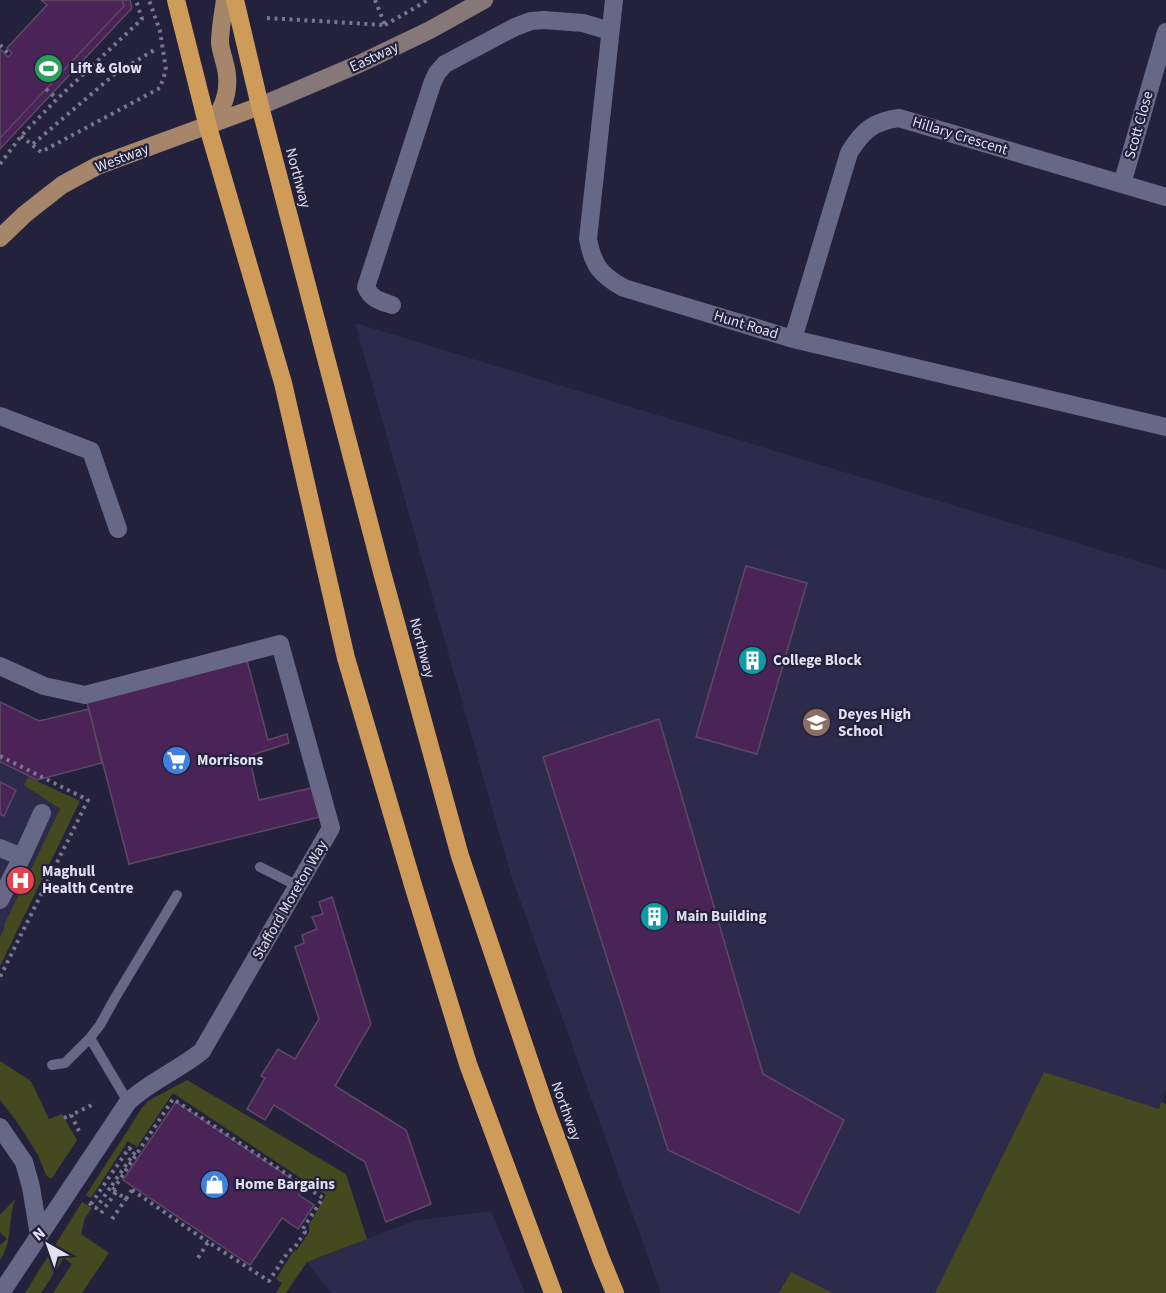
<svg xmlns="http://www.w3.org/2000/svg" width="1166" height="1293" font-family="'Source Sans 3',sans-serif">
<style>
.built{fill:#2d2b4b}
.green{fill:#45491f}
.building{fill:#4b2457;stroke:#5d4964;stroke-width:1.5}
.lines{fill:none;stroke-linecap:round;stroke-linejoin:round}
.path{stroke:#78778e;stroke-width:4;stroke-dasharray:3 4.5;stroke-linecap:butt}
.lane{stroke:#676786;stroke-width:10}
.street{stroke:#676786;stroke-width:18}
.secondary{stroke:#867778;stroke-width:18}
.primary{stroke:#a5866b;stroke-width:18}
.highway{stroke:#cf9b59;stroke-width:18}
.labels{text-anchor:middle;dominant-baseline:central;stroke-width:4.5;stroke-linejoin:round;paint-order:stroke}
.street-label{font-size:15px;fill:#e0e0f2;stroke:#23213c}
.poi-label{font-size:15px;font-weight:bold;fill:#e0e0f2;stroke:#23213c;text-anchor:start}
</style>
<rect width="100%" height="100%" fill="#23213c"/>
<path class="built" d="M355 323 1166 570V1089L1162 1102 1166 1104V1293H661L511 875Z
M0 764 80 801 0 966Z
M491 1211 525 1293H331L307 1262 413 1221Z"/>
<path class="green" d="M28 777 80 801 0 966V937L5 926 4 925 60 809 24 785Z
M0 1061 31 1081 49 1119 62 1114 77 1140 52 1178H49L46 1175 38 1155 17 1122 0 1100Z
M1044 1072 1159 1109 1161 1102 1166 1104V1293H935Z
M187 1080 346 1174 367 1239 307 1262 286 1293H276L282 1283 276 1279 293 1252 297 1250 309 1232V1225L326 1195 173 1093 137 1147 128 1141 91 1198 86 1195 142 1108 148 1101Z
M15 1199C8 1219 13 1242 0 1260V1245L7 1239 0 1232V1215Z
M82 1202 92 1208 85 1218 81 1234 109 1253 82 1293H53L72 1264 64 1258 41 1293H25Z
M791 1272 833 1293H779Z"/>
<path class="building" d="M41 0H122L124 6 0 138V49L8 57 12 53 7 48 47 5Z
M122 0H130L132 8 0 149V138L124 6Z
M746 566 807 583 757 754 696 737Z
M245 653 268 740 287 734 289 743 249 756 259 800 320 786 328 815 129 864 85 695Z
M0 702 39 721 89 709 102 763 37 780 0 762Z
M659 719 763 1074 844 1120 799 1213 668 1150 543 757Z
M0 782 16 790 4 816 0 814Z
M332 897 371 1024 335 1086 406 1130 431 1204 386 1222 365 1162 274 1105 265 1120 247 1109 265 1078 261 1076 278 1049 295 1059 319 1019 295 947 304 943 302 935 317 929 312 917 323 914 319 902Z
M176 1102 304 1187 299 1195 314 1205 298 1229 282 1218 250 1265 123 1180Z"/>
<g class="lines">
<path class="path" d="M375 0 385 25
M267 18 385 25
M385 25 428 0
M0 45 10 55
M46 89 57 99
M21 136 41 152 160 88 166 70 160 31 149 0
M33 144 116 73 156 49
M0 164 21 136 57 99 142 19 136 0
M0 756 88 800 0 977
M64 1118 71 1115
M79 1131 71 1115 92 1105
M113 1190 173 1099 323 1198 302 1230 305 1232 295 1247 288 1252 269 1281 208 1242 198 1258
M132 1190 208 1242
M89 1203 96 1208 110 1188 126 1199 134 1187
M91 1204 129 1148 135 1152 110 1188
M101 1213 116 1192
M112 1219 126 1199"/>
<path class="lane" d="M260 867 298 886
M52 1065 65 1063 90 1038
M128 1102 90 1038 100 1025 115 998 177 895"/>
<path class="street" d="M614 0 588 239C593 265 600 275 624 288L793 339 1166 427
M1122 184 1166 32
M392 305C380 301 371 299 366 287L432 84 437 73 445 64 515 27 531 21 544 20 583 23 610 31
M793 339 849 153C862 131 874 121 899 118L1166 197
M0 416 91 451 118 529
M0 666 44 686 85 695 280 644 331 828 202 1051C179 1070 150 1081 128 1102L1 1293
M0 848 22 857
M0 900 22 857 42 813
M0 1127 24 1162 31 1187 39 1235"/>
<path class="secondary" d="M260 106 359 64 430 30 484 0"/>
<path class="primary" d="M208 127C221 113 229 95 227 75 226 64 221 53 220 43 220 29 223 14 225 0
M0 238 25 214 62 185 97 166 260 106"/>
<path class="highway" d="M176 0 208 127 283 383 346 658 413 885 468 1064 553 1293
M235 0 260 106 383 576 460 856 546 1110 601 1259 615 1293"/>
</g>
<defs>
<symbol id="stadium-disc" viewBox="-11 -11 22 22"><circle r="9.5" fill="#2e9e5b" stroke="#23213c"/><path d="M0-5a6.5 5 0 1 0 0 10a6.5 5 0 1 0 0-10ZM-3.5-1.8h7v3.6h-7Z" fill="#fff"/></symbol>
<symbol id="building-disc" viewBox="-11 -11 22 22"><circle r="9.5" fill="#0f9aa8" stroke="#23213c"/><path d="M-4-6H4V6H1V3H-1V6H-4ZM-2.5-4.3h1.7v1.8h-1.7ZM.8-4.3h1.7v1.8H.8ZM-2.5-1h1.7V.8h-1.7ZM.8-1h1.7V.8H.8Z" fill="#fff"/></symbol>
<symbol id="school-disc" viewBox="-11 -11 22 22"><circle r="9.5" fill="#8d6e63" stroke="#23213c"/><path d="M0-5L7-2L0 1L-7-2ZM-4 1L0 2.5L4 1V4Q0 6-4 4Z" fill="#fff"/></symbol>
<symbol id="supermarket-disc" viewBox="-11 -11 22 22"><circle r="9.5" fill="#3f7fe0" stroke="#23213c"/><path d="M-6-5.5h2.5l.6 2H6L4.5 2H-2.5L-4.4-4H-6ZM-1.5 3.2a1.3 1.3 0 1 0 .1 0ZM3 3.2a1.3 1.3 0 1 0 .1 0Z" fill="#fff"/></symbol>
<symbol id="hospital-disc" viewBox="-11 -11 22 22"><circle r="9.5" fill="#e0444e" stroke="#23213c"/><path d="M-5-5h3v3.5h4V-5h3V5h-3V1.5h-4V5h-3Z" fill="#fff"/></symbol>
<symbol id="shop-disc" viewBox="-11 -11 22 22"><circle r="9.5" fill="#3f7fe0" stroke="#23213c"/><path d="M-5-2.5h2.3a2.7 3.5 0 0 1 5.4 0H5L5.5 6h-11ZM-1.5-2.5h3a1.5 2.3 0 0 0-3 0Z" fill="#fff"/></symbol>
</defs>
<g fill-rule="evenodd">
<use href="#stadium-disc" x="32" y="52" width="33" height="33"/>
<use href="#building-disc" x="736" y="644" width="33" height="33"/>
<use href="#school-disc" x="800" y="706" width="33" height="33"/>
<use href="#supermarket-disc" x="160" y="744" width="33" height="33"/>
<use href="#hospital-disc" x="4" y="864" width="33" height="33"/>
<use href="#building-disc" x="638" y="900" width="33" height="33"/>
<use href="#shop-disc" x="198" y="1168" width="33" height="33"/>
</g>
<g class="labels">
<g class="street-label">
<text transform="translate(374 57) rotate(-25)">Eastway</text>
<text transform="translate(1139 125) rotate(-74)">Scott Close</text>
<text transform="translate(960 136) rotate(17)">Hillary Crescent</text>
<text transform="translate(122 158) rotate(-21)">Westway</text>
<text transform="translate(298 178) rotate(75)">Northway</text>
<text transform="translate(746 325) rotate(17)">Hunt Road</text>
<text transform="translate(422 648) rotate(75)">Northway</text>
<text transform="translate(290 900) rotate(-60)">Stafford Moreton Way</text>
<text transform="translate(566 1111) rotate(70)">Northway</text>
</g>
<g class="poi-label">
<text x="70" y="68">Lift &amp; Glow</text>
<text x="773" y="660">College Block</text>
<text x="838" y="714">Deyes High<tspan x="838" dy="17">School</tspan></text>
<text x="197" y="760">Morrisons</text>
<text x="42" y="871">Maghull<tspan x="42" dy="17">Health Centre</tspan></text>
<text x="676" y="916">Main Building</text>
<text x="235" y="1184">Home Bargains</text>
</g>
</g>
<g transform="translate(48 1245) rotate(320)" stroke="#23213c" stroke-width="4.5" paint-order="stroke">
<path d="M0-4.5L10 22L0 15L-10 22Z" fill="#e0e0f2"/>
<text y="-9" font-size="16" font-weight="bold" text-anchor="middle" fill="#e0e0f2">N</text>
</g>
</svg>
